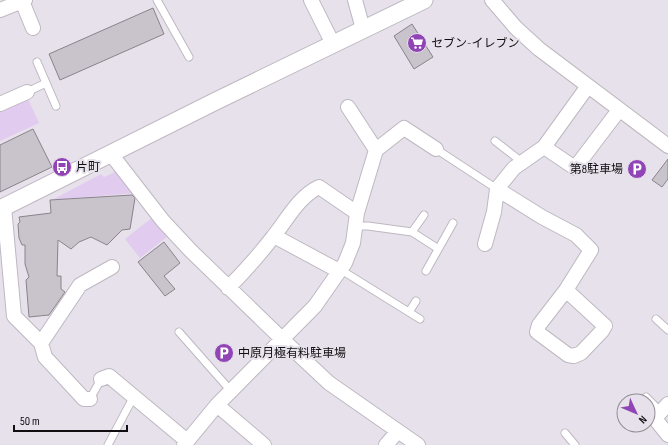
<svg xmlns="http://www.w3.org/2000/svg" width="668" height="445" font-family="'Sofia Sans Condensed','Noto Sans JP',sans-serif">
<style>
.green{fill:#e1cbef}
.building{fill:#c9c3cc;stroke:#89838c}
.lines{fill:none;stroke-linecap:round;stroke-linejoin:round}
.service-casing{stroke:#beb8c1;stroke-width:9}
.minor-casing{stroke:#beb8c1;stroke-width:16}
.tertiary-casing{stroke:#beb8c1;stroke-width:19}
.service{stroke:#fff;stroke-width:7}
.minor{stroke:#fff;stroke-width:14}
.tertiary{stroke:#fff;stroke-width:17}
.labels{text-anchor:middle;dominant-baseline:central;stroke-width:4;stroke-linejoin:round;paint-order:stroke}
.poi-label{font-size:12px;fill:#100e11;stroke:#e7e1eb;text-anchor:start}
</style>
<rect width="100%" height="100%" fill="#e7e1eb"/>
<path class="green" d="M28 99 39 123 0 141V111Z
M117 171 134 193 52 200 101 174 104 177Z
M153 217 168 236 140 258 125 239Z"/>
<path class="building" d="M153 8 164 34 60 80 49 54Z
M412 24 433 57 414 69 394 36Z
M33 129 52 167 0 192V145Z
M668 159V179L662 187 652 180Z
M132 195 135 198 130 229 122 230 107 245 91 237 79 242 71 249 58 240 57 276H61V289L65 292 49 315 29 317 26 280 29 277 25 264V245H22L19 238 18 224 20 222 19 217 51 213 50 200Z
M164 242 180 263 164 276 175 289 165 296 138 262Z"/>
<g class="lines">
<defs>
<path id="service" d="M157 0 189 57
M37 62 56 106
M27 92 46 83
M495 141 522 162
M436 149 497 189
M356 226H368L412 232 437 248
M412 232 424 215
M339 271 346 273 420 319
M426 271 453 223
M409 312 416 301
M656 319 668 330
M179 332 231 391
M646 397 661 412
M90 399 101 379
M565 433 575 445
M108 445 134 396"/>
<path id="minor" d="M311 0 333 44
M355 0 363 29
M492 0 516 28 539 49 668 146
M22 1 33 28
M0 10 25 0
M0 104 27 92
M544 147 575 168 619 110
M376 150 404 128 436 149
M111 154 163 221 191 251 282 339 329 383 418 445
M497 189 542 217 576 235 591 250 566 290 539 325 537 332 568 355 574 356 581 353 602 331 605 326 566 290
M4 207 14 316 41 343 80 285 112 267
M274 236 339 271
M485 244 494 212 497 189 514 168 544 147 588 86
M228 288C244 272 259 255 273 237 287 220 298 197 319 187L357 213
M41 343 45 357 84 399H90
M101 379 109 376 187 441
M668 404 656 417V420L668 435
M217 405 264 445
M184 445 217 405 315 306 345 263 353 243 357 213 376 150 348 107
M386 445 398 431"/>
<path id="tertiary" d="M0 209 216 101 424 0"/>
</defs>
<use href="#service" class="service-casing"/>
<use href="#minor" class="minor-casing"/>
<use href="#tertiary" class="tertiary-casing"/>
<use href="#service" class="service"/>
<use href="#minor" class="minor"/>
<use href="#tertiary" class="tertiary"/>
</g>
<defs>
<symbol id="supermarket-disc" viewBox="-11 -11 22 22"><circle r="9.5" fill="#9044b5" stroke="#e7e1eb"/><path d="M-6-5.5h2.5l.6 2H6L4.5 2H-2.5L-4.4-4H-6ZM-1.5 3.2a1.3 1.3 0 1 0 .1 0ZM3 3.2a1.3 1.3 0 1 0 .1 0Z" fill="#fff"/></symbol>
<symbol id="bus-disc" viewBox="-11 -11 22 22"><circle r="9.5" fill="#9044b5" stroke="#e7e1eb"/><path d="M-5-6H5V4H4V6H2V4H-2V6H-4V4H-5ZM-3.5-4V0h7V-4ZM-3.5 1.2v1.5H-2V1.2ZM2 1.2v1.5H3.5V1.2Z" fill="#fff"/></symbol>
<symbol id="parking-disc" viewBox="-11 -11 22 22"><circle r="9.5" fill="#9044b5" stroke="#e7e1eb"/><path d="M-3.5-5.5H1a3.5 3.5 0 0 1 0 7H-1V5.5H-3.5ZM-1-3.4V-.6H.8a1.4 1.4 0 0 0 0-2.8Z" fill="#fff"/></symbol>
</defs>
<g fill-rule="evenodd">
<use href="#supermarket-disc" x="406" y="32" width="22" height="22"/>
<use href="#bus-disc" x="51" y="156" width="22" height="22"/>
<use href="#parking-disc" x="626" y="158" width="22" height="22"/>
<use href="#parking-disc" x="213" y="342" width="22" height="22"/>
</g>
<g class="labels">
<g class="poi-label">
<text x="431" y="43">セブン-イレブン</text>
<text x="76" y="167">片町</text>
<text x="623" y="169" text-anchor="end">第8駐車場</text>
<text x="238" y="353">中原月極有料駐車場</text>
</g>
</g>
<g transform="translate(636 413) rotate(134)"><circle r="19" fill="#e7e1eb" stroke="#918d94"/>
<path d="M0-3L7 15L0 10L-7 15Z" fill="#9044b5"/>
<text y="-6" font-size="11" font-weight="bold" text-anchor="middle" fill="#100e11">N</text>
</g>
<path d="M14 425v6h113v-6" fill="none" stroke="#100e11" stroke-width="2"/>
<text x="20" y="425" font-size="12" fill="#100e11" stroke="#e7e1eb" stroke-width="3" paint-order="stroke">50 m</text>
</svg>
